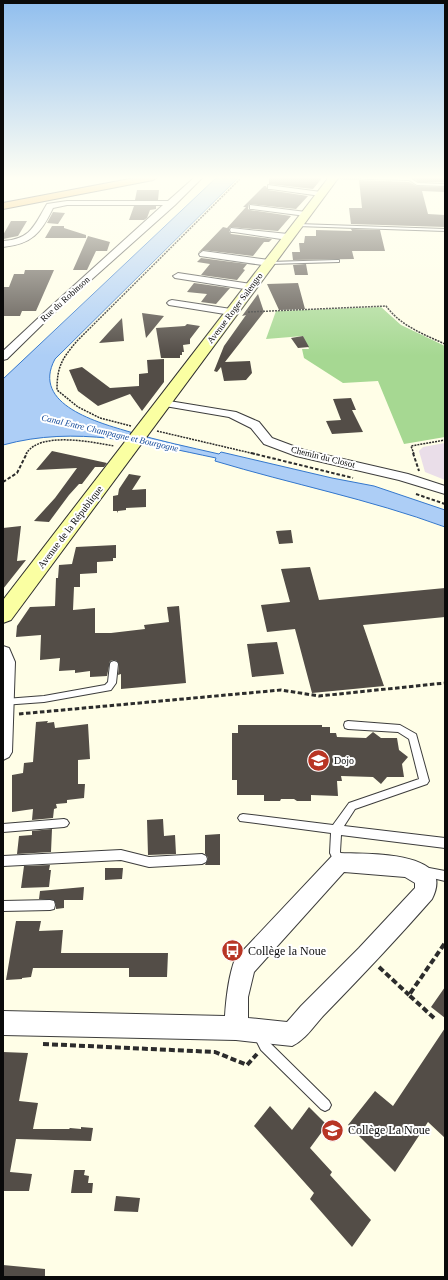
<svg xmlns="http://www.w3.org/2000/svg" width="448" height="1280" font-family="Georgia,serif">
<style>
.industrial{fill:#eadee9}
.forest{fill:#a6d892}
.water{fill:#adcef6;stroke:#3477cc}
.building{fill:#534d47}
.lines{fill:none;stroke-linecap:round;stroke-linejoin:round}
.lane-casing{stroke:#3d3d3d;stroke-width:2}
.street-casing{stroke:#3d3d3d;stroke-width:2}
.secondary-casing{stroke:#2c2c2c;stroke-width:2}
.highway-casing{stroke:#1b1b1b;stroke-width:2}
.path-far3{stroke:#2c2c2c;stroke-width:1.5;stroke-dasharray:2 1;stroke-linecap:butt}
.path-far2{stroke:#2c2c2c;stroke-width:2;stroke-dasharray:3.5 2;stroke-linecap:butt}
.path-far1{stroke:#2c2c2c;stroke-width:3;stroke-dasharray:4.5 2.5;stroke-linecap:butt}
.path{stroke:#2c2c2c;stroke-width:4;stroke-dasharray:6 3;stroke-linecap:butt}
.lane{fill:#fff;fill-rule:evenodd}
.street{fill:#fff;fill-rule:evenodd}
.secondary{fill:#faffa2;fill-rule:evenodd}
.highway{fill:#f4b650;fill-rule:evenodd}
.labels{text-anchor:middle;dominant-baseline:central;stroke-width:4;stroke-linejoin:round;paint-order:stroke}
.far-street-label{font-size:9px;fill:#0a0a0a;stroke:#fff}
.far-water-label{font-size:9px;font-style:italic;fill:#154b9a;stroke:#fff}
.street-label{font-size:10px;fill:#0a0a0a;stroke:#fff}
.poi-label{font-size:10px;fill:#0a0a0a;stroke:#fff;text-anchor:start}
.near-poi-label{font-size:12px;fill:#0a0a0a;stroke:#fff;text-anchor:start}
</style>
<rect width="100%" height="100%" fill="#fffee7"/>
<path class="industrial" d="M445 443V480L425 472 419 451 423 447Z"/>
<path class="forest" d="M381 307 401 325 445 346V437L404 444 378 381 343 383 304 358 302 349H309L303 336 266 339 276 311Z"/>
<path class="water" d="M217 177H239L55 359C30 405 100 423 130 432 159 441 189 447 219 454L221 452 332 478 374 486 445 510V527C369 499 291 484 215 461L216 458C144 443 76 425 3 445V379Z"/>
<path class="building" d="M269 177H323L313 189 269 184Z
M412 177H445V182H418Z
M359 180 409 182 417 186 445 187V192L422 191 428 214 445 215V227L351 224 349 208H362Z
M264 186H266L268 190 308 196 296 209 249 204 248 209 250 210 291 216 278 231 230 227 229 231 231 234 272 239 269 242H264L253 256 203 250 198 253 223 227 227 228 246 207H243Z
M137 190H159L158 200H135Z
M134 206H156V209L150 210 147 218 144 220H129Z
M53 212 65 213 58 224 47 223Z
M11 221H27L18 236 3 239V235Z
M52 226H64V228L86 235V238H45Z
M351 229 380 230 385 251H352L354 259 293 260 292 252H300L299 243H304L305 236H316V230L352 231Z
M88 236 110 242 107 251H96L87 270H73Z
M201 258 247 264 243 269 245 270 237 280 201 275 210 264 197 262Z
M306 264 308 275H295L293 265Z
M25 270H54L36 311H22L20 316H3V287H9L14 274H24Z
M194 283 230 288 216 304 201 302 207 294 187 292Z
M298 283 305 309 279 310 267 284Z
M258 294 264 312 225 362 250 361 252 373 246 380 224 381 221 367 217 372 214 371 224 346 246 315 242 316Z
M142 313 164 316 146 338Z
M122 318 124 341 99 343 108 333Z
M187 324 200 326 190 339V344L183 345 184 352H182V355H180V358H161L156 328 185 326Z
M303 336 309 347 298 348 291 338Z
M164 359V382L142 411 130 394 98 406 78 391 69 370 82 367 110 388 139 386V374L148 373 147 360Z
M351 398 356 410H352L363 432 332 434 326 421 341 420 333 399Z
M52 451 107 463 104 467H95L82 484H79L69 495 49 522 34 521 55 498 77 468 36 470Z
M129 474 141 476 132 490 146 489V507L126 508V510L118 511 117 513V511H113V496L118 495 119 489Z
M21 526 17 561 26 560 3 589V528Z
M291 530 293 543 279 544 276 531Z
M116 545V558H113V561L97 562V573L80 574V587H74L73 610 95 608V633H111L145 629 144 625 169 622 167 607 179 606 186 683 121 689V674L118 675 119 664 117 661 114 660 110 661 107 676 90 677V671L75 673V670L59 671 60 658 40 660 41 635 16 637 17 626 30 607 55 606 56 578H58L59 565 72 564 76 547Z
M310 567 319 600 445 588V617L363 625 384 686 312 693 295 629 267 632 261 605 290 602 281 569Z
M277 642 284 674 252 677 247 644Z
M48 721 47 723 54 722 55 728 88 724 90 759 78 760V784H85L84 798 67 800V803L56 804 57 808 54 809 53 818 32 820 33 809 12 812V775L23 773 24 763 33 762 36 722Z
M238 725H322V727H330V733H336L337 737 366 738 373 732 381 738H397L399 750 408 757 402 764 404 777H387L381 784 373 777 341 776 342 781H337L338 796 311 795V801H297L294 799H281L280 801H264V795H237V780H232V733H238Z
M163 819 164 836 175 835 176 854 148 855 147 820Z
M52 829 51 852 17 854 19 836 32 835V831Z
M220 834V865H205L208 859 207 856 205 854V835Z
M50 865 49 870H51L49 887 21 888 24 866Z
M105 868H123L122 879 105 880Z
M84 887 83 900H64V908L56 909V905L54 900 39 899 40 891Z
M16 921H41L39 931 63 930 61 953H168L167 977H129V968H33L31 977 22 978V979L6 980Z
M445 987V1018L431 1007Z
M445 1028V1138L428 1122 395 1172 348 1125 375 1091 393 1106Z
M3 1052 28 1053 19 1101 38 1103 33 1129H69L70 1128 81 1129V1127L93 1128 91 1141 16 1139 10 1172 32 1174 29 1191H3Z
M270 1106 292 1130 309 1107 327 1125 310 1148 332 1172 330 1175 371 1220 352 1247 310 1199 314 1193 254 1126Z
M74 1170H85L84 1175 89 1176 88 1183H93L92 1193H71Z
M116 1196 140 1198 138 1212 114 1211Z
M3 1265 45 1269V1277H3Z"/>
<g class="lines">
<defs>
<path id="lane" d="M331 177 410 178 418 183 445 184V186L417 185 409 180 333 178Z
M298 224 445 229V231L297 226Z
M337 260H339V262L269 264 267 263 269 262Z
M114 661 117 662 118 664 116 683 111 690 44 702 3 705V699H5L44 696 105 685 108 682 110 664 111 662Z
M348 721 400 725 416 734 429 781 427 784 355 809 344 826 445 838V848L341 835 340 852 345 862 344 865 340 867 336 865 330 853 331 833 240 821 238 818 240 815 243 814 333 825 349 803 419 779 409 739 398 732 348 729 345 728 344 725 345 722Z
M64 819 67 820 69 823 67 826 64 827 3 832V824Z
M121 850 149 857 202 854 206 856 207 859 206 862 202 864 149 867 121 860 3 866V856Z
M424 867 445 871V881L420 875 419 872 420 869Z
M50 900 54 901 55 905 54 909 50 910 3 911V901Z
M259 1028 263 1030 269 1042 329 1101 331 1105 329 1109 325 1111 321 1109 261 1050 253 1034 255 1030Z"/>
<path id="street" d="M195 177H203L175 205 54 313 7 359 3 360V351L48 309 163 205H67L53 208C41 233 32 244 3 247V241C31 239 34 226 47 204L67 201H168Z
M268 185 321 192 325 194 321 196 271 189H268Z
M250 205 306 212 310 214 306 216 253 209H250Z
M231 228 288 234 292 237 288 240 234 232H231L230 230Z
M203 251 269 260 273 263 269 266 200 256 199 254Z
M178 273 251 284 256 287 251 290 175 278 173 276Z
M172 300 231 309 236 312 231 315 169 305 167 303 169 301Z
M163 400 236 412 259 422 272 438 304 450 408 474 445 486V494L399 480 296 456 264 444 251 428 229 417 159 405 157 403 159 401Z
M3 646 9 648 15 662 12 752 9 757 3 760Z
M340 853C364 854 417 852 433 872 439 880 436 891 432 899 397 939 360 978 323 1016 313 1027 305 1040 292 1046L236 1040 3 1035V1011L225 1016C226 999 229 975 235 959L333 855ZM344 872 405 877 415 883V888L359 948 301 1006 287 1022 248 1018V997L254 972Z"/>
<path id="secondary" d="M329 177H339L11 620 3 623V600Z"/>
<path id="highway" d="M140 177H158L153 180 3 209V203Z"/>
</defs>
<use href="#lane" class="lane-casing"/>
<use href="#street" class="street-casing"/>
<use href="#secondary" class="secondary-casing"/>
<use href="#highway" class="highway-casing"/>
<path class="path-far3" d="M248 312 386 306C401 326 423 334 445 344
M131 426 100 418 78 407 57 390C57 366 62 359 77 341L242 177
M157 431 255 454
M26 454C39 431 92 442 114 446
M414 454 411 446 445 440"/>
<path class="path-far2" d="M251 453 353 478
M413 453 419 471
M3 482 17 473 27 453
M416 494 445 504"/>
<path class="path-far1" d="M19 714 281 690 319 696 445 683"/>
<path class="path" d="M379 967 409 995
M434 1018 409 995 445 943
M43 1044 215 1052 247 1065 257 1054"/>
<use href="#lane" class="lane"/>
<use href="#street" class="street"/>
<use href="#secondary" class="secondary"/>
<use href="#highway" class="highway"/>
</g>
<linearGradient id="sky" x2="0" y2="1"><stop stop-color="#90beee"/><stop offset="0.5" stop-color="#fffff4"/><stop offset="1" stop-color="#fffff4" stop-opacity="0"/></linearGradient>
<rect width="448" height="356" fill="url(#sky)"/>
<defs>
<symbol id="university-disc" viewBox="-11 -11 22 22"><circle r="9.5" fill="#b83524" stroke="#fff"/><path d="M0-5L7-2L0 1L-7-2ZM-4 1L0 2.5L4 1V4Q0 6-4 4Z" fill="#fff"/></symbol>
<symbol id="bus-disc" viewBox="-11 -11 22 22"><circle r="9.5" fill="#b83524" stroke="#fff"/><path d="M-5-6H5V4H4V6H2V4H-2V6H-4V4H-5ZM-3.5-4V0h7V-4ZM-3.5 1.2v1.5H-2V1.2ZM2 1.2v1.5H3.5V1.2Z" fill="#fff"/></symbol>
<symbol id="school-disc" viewBox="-11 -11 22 22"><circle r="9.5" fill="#b83524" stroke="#fff"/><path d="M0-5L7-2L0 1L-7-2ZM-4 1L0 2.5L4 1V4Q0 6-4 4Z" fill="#fff"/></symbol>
</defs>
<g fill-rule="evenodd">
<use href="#university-disc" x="306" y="748" width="25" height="25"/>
<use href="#bus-disc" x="220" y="938" width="25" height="25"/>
<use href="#school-disc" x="320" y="1118" width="25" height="25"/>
</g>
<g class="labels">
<g class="far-street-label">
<text transform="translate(65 299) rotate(-42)">Rue du Robinson</text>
<text transform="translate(235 308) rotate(-53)">Avenue Roger Salengro</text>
<text transform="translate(323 457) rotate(14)">Chemin du Closot</text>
</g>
<g class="far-water-label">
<text transform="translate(110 433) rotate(13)">Canal Entre Champagne et Bourgogne</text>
</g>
<g class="street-label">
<text transform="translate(70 527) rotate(-53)">Avenue de la République</text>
</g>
<g class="poi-label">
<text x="334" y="760">Dojo</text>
</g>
<g class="near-poi-label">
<text x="248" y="951">Collège la Noue</text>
<text x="348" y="1130">Collège La Noue</text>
</g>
</g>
<rect width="448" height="1280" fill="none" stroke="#0a0a0a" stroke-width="8"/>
</svg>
